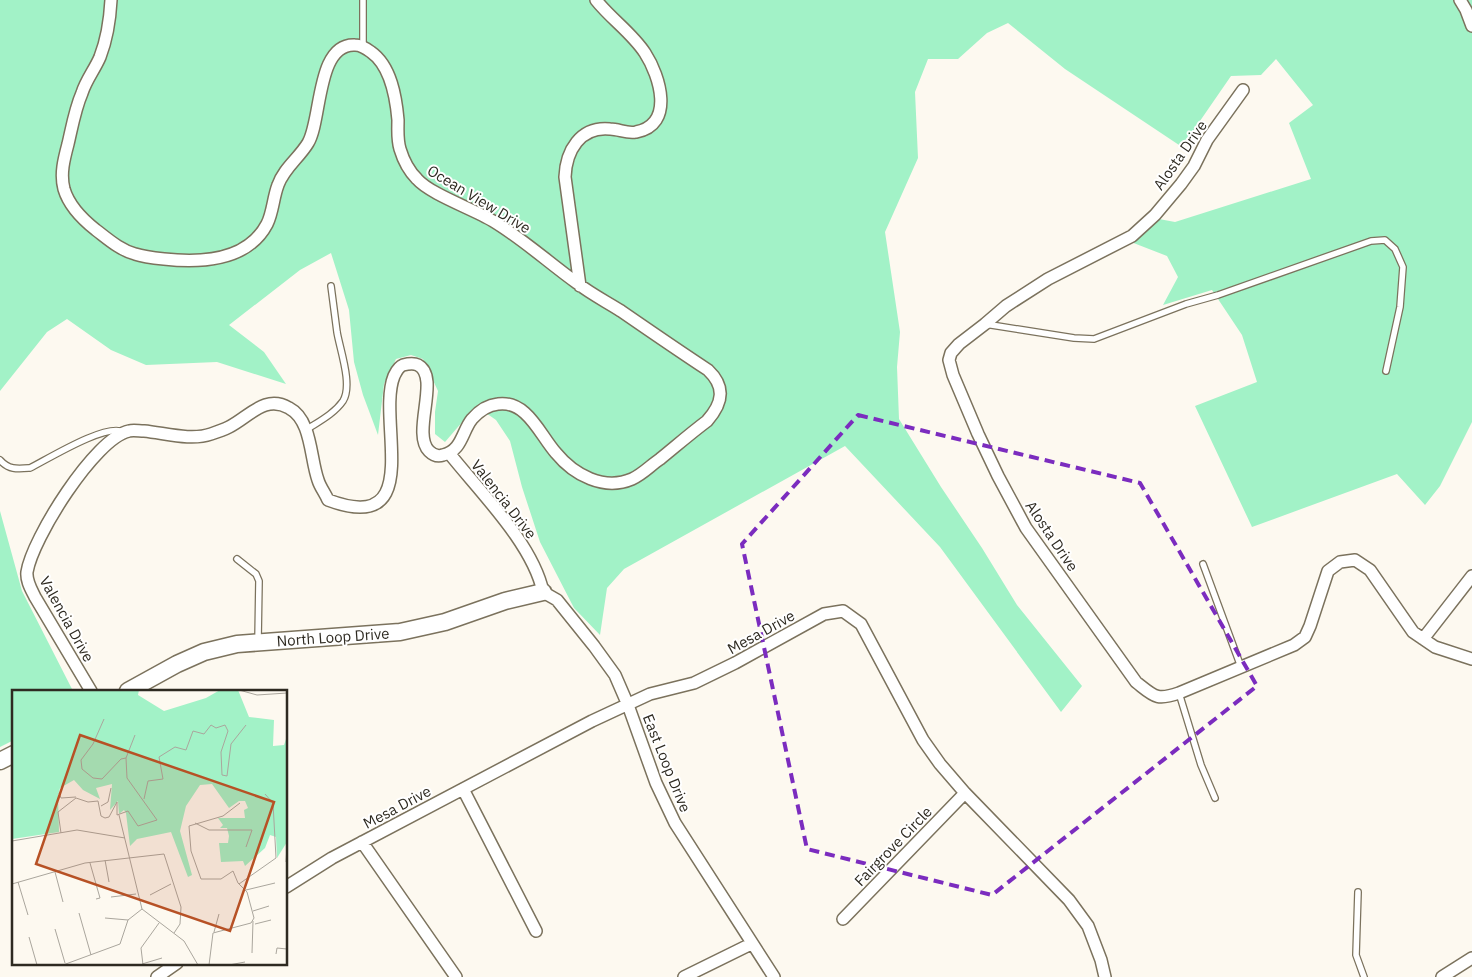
<svg xmlns="http://www.w3.org/2000/svg" width="1472" height="977" font-family="'IBM Plex Sans',sans-serif">
<style>
.green{fill:#a2f2c7}
.lines{fill:none;stroke-linecap:round;stroke-linejoin:round}
.lane-casing{stroke:#7b725d;stroke-width:8}
.street-casing{stroke:#7b725d;stroke-width:14}
.secondary-casing{stroke:#7b725d;stroke-width:19}
.lane{stroke:#fff;stroke-width:5.5}
.street{stroke:#fff;stroke-width:11}
.secondary{stroke:#fff;stroke-width:16}
.marked{fill:none;stroke:#7b2cbf;stroke-width:4;stroke-dasharray:10 6;stroke-linejoin:round}
.labels{text-anchor:middle;dominant-baseline:central;stroke-width:4;stroke-linejoin:round;paint-order:stroke}
.street-label{font-size:15px;fill:#2e2a21;stroke:#fff}
.inset-road{fill:none;stroke:#aaa69d;stroke-width:1}
.view{fill:#b75125;fill-opacity:0.15;stroke:#b75125;stroke-width:2.5}
.inset-edge{fill:none;stroke:#2e2a21;stroke-width:2.5}
</style>
<rect width="100%" height="100%" fill="#fdf9f0"/>
<path class="green" d="M0 0H1472V422L1440 486 1425 505 1397 474 1252 527 1195 406 1257 382 1242 335 1212 290 1163 305 1178 277 1167 256 1131 242 1159 219 1175 222 1311 179 1289 123 1313 105 1276 59 1261 75 1231 76 1182 147 1065 69 1008 23 987 33 958 59H928L915 92 918 158 885 232 900 332 897 367 899 419 941 487 982 548 1017 605 1082 686 1061 712 940 547 845 446 624 569 607 588 600 635 574 608 540 542 522 487 510 441 496 420 476 406 445 442 435 434V412L438 391 423 359 411 355 396 359 384 384 378 435 363 395 354 362 349 310 331 253 300 270 229 325 264 352 286 384 217 362 146 365 111 350 67 319 47 332 0 391Z
M0 511 22 591 73 691H14V740L0 747Z"/>
<g class="lines">
<defs>
<path id="lane" d="M363 47V0
M985 324 1074 338 1094 339 1186 304 1218 295 1371 241 1385 240 1395 249 1403 267 1400 307 1386 371
M306 430C318 422 334 414 343 401 353 385 340 350 337 332 335 317 333 301 331 286
M0 460C9 470 17 469 30 468 48 459 106 423 123 432
M237 559 256 574 259 581 258 640
M1203 564 1241 667
M1179 693 1201 765 1215 798
M1358 892 1356 955 1364 977"/>
<path id="street" d="M1460 0 1466 10 1472 26
M1243 90 1207 140 1194 166 1181 184 1155 215 1132 236 1048 279 1006 306 985 324 959 344 951 353 949 360 953 375 978 434 998 476 1026 528 1136 682C1154 696 1156 701 1179 693L1294 645 1305 637 1310 626 1328 571 1340 562 1355 560 1370 570 1413 632 1435 647 1472 659
M580 286 565 177C566 151 580 126 610 129 619 129 627 134 636 132 675 125 660 76 645 53 632 33 611 19 596 0
M449 453C480 492 533 544 543 592L557 600 594 646 615 675 628 705 656 783 675 823 774 977
M1423 639 1472 576
M91 691 35 597C31 589 26 581 27 572 32 539 95 438 129 431 133 430 139 431 144 431 165 433 191 441 211 434 217 432 223 430 229 427 249 417 265 394 289 408 312 420 310 458 318 480 320 487 325 493 328 500 427 537 376 420 394 376 396 372 398 367 403 365 407 364 414 363 418 365 441 377 411 433 429 451 433 455 437 457 443 455 462 451 462 431 472 419 479 411 488 405 498 404 527 400 540 435 556 453 574 475 604 491 632 479 643 474 651 465 660 459 676 446 691 433 707 421 723 403 726 387 708 370 679 351 650 331 621 311 607 302 591 294 577 283 549 263 523 239 493 221 473 209 430 194 417 179 409 171 403 159 400 149 397 139 398 130 398 120 396 97 391 66 371 52 367 49 361 45 355 45 316 43 322 120 308 143 299 158 284 168 278 185 273 198 273 212 267 224 247 262 200 263 164 259 154 258 144 257 135 254 120 250 108 239 96 230 82 219 69 206 64 189 60 174 64 159 68 144 72 127 75 109 82 93 86 80 95 69 100 57 107 39 110 19 111 0
M463 789 536 931
M362 842 456 977
M286 887 332 858 592 721 650 694 694 683 735 663 824 614 843 611 861 624 923 740 940 764 965 793 1069 900 1088 926 1101 960 1105 977
M843 919 965 793
M157 977 177 963
M684 977 751 944
M1442 977 1472 958"/>
<path id="secondary" d="M128 691 177 664 204 652 237 644 400 632 445 622 505 601 543 592
M0 761 14 754"/>
</defs>
<use href="#lane" class="lane-casing"/>
<use href="#street" class="street-casing"/>
<use href="#secondary" class="secondary-casing"/>
<use href="#lane" class="lane"/>
<use href="#street" class="street"/>
<use href="#secondary" class="secondary"/>
</g>
<path class="marked" d="M858 415 1140 483 1257 686 992 895 807 849 742 544Z"/>
<g class="labels">
<g class="street-label">
<text transform="translate(1180 155) rotate(-55)">Alosta Drive</text>
<text transform="translate(479 199) rotate(31)">Ocean View Drive</text>
<text transform="translate(504 499) rotate(52)">Valencia Drive</text>
<text transform="translate(1052 536) rotate(56)">Alosta Drive</text>
<text transform="translate(67 619) rotate(61)">Valencia Drive</text>
<text transform="translate(761 632) rotate(-29)">Mesa Drive</text>
<text transform="translate(333 637) rotate(-4)">North Loop Drive</text>
<text transform="translate(667 763) rotate(68)">East Loop Drive</text>
<text transform="translate(397 807) rotate(-28)">Mesa Drive</text>
<text transform="translate(893 846) rotate(-46)">Fairgrove Circle</text>
</g>
</g>
<g transform="translate(12 690)">
<rect width="275" height="275" fill="#fdf9f0"/>
<path d="M0 0H127L126 5 152 21 194 8 208 0H226L237 27 262 30 261 56 272 55 275 46V152L265 168 264 147 258 145 253 158 233 176 231 171 209 172 207 153H216L217 146 215 138H208L211 135 206 128H233L232 120 236 118 233 111H227L217 118 200 94 188 95 174 116 168 141 180 185 176 187 159 142 125 149 118 156 114 123 112 120 107 124 106 111 98 120 100 94 84 98 88 109 71 100 62 90 48 98 46 106 47 142 0 149Z" fill="#a2f2c7"/>
<path class="inset-road" d="M227 0 245 5 275 3M114 68 123 45M47 103 49 108 64 107M132 109 136 91 151 89 147 67 163 57 174 60 181 41 192 44 199 35 204 38 213 35 216 41 209 62 210 85 215 86 219 54 234 35M89 116 96 112 99 98M107 125 130 219 172 251 186 275M183 133 197 140H240L234 157M49 143 46 122 64 108 76 112 86 111 89 126 93 128 97 127 105 112V125L116 121 126 136 145 130 115 88 114 68 109 69 90 89 81 88 70 79 69 70 81 54 92 29M0 151 65 140 113 148M93 170 97 192M274 172 275 156M78 173 88 208 84 209M43 182 51 212M6 192 16 225M0 194 73 173 152 164 169 217 168 234 162 243M227 194 264 168 261 113 253 104M234 200 263 193M138 205 159 194M99 207 124 204M241 221 257 216M67 223 79 265M93 228 116 230M243 234 259 230M43 239 53 273M202 242 207 224M17 247 25 275M240 263 241 231M264 264 265 258 275 259M130 274 150 268M51 275 108 254 116 230 130 219M131 275 129 258 147 233M197 275 201 243 239 233 242 228 235 202 226 193 221 181 209 189H189L179 161 177 136 211 126 228 113M217 275 233 272"/>
<path class="view" d="M68 45 262 112 218 241 24 174Z"/>
<rect width="275" height="275" class="inset-edge"/>
</g>
</svg>
